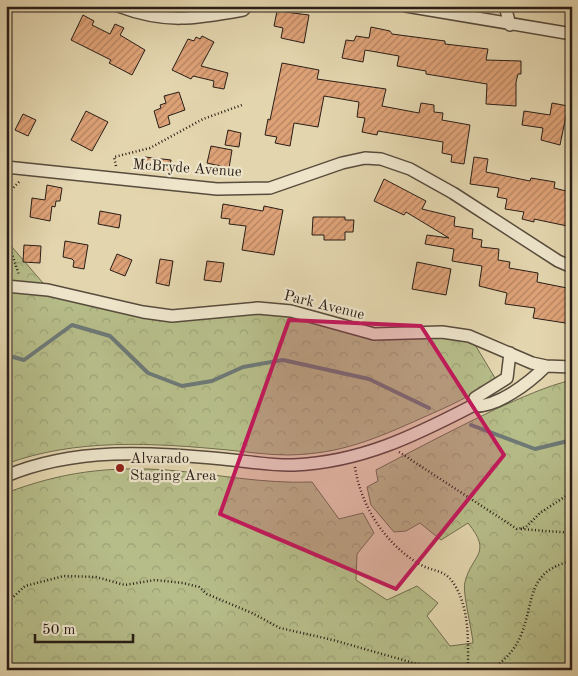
<svg xmlns="http://www.w3.org/2000/svg" width="578" height="676" font-family="'Old Standard TT',serif">
<style>
.forest{fill:url(#forest-crowns);stroke:#706e50}
.lines{fill:none;stroke-linecap:round;stroke-linejoin:round}
.stream{stroke:#6e7977;stroke-width:4}
.building{fill:url(#building-hatch);stroke:#291e17}
.street-casing{stroke:#584c3d;stroke-width:14}
.path{stroke:#291e17;stroke-width:2.5;stroke-dasharray:1 2.5;stroke-linecap:butt}
.street{stroke:#ede4ca;stroke-width:11}
.marked{fill:#c2185b;fill-opacity:0.2;stroke:#c2185b;stroke-width:4;stroke-linejoin:round}
.poi-dot{fill:#8f2418;stroke:#ede4ca;stroke-width:2}
.labels{text-anchor:middle;dominant-baseline:central;stroke-width:4.5;stroke-linejoin:round;paint-order:stroke}
.street-label{font-size:15px;fill:#291e17;stroke:#ede4ca}
.poi-label{font-size:15px;fill:#291e17;stroke:#ede4ca;text-anchor:start}
</style>
<defs>
<pattern id="forest-crowns" width="20" height="18" patternUnits="userSpaceOnUse" patternTransform="scale(1.25)"><rect width="20" height="18" fill="#b6bd89"/><path d="M2 6a3 3 0 1 1 6 0M12 15a3 3 0 1 1 6 0" fill="none" stroke="#9ca276"/></pattern>
<pattern id="building-hatch" width="6" height="6" patternUnits="userSpaceOnUse" patternTransform="scale(1.25)"><rect width="6" height="6" fill="#dea277"/><path d="M-1 1l2-2M0 6l6-6M5 7l2-2" fill="none" stroke="#b48361"/></pattern>
</defs>
<rect width="100%" height="100%" fill="#e3d5ae"/>
<filter id="stains"><feTurbulence type="fractalNoise" baseFrequency=".004" numOctaves="4"/><feColorMatrix values="0 0 0 0 .2 0 0 0 0 .09 0 0 0 0 .02 0 0 0 .5 -.17"/></filter>
<radialGradient id="worn" r=".72"><stop offset=".6" stop-color="#630" stop-opacity="0"/><stop offset="1" stop-color="#630" stop-opacity=".3"/></radialGradient>
<path class="forest" d="M6 240 49 290 142 307 173 311 257 302 291 305 376 328 443 329 468 333 495 378C471 397 451 405 422 418 375 439 341 454 288 455 268 455 248 452 228 450 154 443 76 438 6 464Z
M572 380V670H6V493C61 472 109 466 167 470 216 474 263 484 312 482L339 519 363 513 374 533 357 554 356 580 387 600 417 586 438 603 427 616 450 646 473 643C472 629 462 592 465 582 472 554 493 554 468 523L441 540 420 523 406 531 394 532 371 505 367 487 378 481 376 470C416 449 456 428 496 409 521 398 546 386 572 380Z"/>
<g class="lines">
<path class="stream" d="M6 355 24 360 72 325 110 336 148 373 182 386 212 381 243 367 283 360 369 379 429 408
M471 425 535 449 572 440"/>
</g>
<path class="building" d="M277 11 309 15 304 43 281 38 283 28 274 26Z
M83 15 94 21 92 25 110 34 115 24 124 28 120 35 145 50 132 75 109 63 111 60 71 40Z
M371 27 390 31 392 34 445 41V44L488 49 486 60 521 61V74H518L516 82V106L486 104 487 84 426 74V71L397 66 399 56 365 50 363 62 342 58 346 40 354 41 356 36 369 38Z
M202 36 214 42 201 66 228 73 224 89 213 87 214 81 193 76 191 79 172 70 188 39 194 41 196 37 200 39Z
M282 63 319 70 317 79 386 89 382 106 419 113 421 103 434 105V112L443 113 442 120 470 125 464 164 451 162 452 155 442 153 443 142 378 131 377 135 362 132 365 118 357 117 359 102 324 96 318 127 294 123 290 146 275 143 277 137 265 135 268 119 270 120Z
M179 92 185 110 168 116 170 124 159 128 154 111 161 108 160 105 166 103 164 96Z
M552 103 568 106 560 145 541 140 543 128 522 125 524 111 550 115Z
M86 111 108 122 92 151 71 140Z
M23 114 36 120 28 136 15 130Z
M228 130 241 133 239 147 225 145Z
M211 146 232 150 229 168 207 163Z
M145 157 171 160 169 172 133 169 134 158 145 159Z
M474 157 488 159 486 172 530 181 531 178 555 182 554 188 570 192 572 227 534 219V222L522 219 524 212 505 209 507 199 497 197 499 188 470 184Z
M384 179 426 201 422 209 455 217 454 226 473 229 472 238 482 240 481 247 499 249 498 260 510 262 509 268 538 273 537 282 572 289V324L533 318 535 308 505 304 507 293 479 286 482 266 452 261 454 249 425 244 427 235 449 238 406 212 404 215 374 201Z
M47 185 62 188 60 201H56L55 207 52 206 50 221 30 217 32 198 45 200Z
M223 204 263 211 264 206 283 210 274 255 242 250 246 226 229 224 230 219 221 218Z
M100 211 121 215 119 228 98 224Z
M313 217H345V220H354L353 232H345V240H324V235H312Z
M65 241 88 245 84 269 73 267 74 261 72 259 63 257Z
M24 245 41 246 40 263 23 262Z
M117 254 132 260 125 276 110 270Z
M160 259 173 261 169 286 156 283Z
M207 261 224 263 221 282 204 280Z
M417 262 451 269 446 295 412 289Z"/>
<g class="lines">
<defs>
<path id="street" d="M118 6C166 24 194 19 243 10L247 6
M406 6 572 34
M505 6 510 25
M6 167 217 189 270 188 342 163 365 158 381 159 410 169 453 193 558 261 572 267
M6 286 48 290 143 312 172 316 258 308 291 311 374 334 442 332 469 336 532 363 546 366 572 367
M472 406 475 398 507 378 510 353
M6 476C75 447 151 452 223 459 246 461 271 466 294 465 361 462 414 436 472 406 497 408 529 383 546 366"/>
</defs>
<use href="#street" class="street-casing"/>
<path class="path" d="M116 166 114 157 150 148 203 119 242 105
M6 195 20 181
M6 236 19 275
M399 452 517 529 526 527 540 513 572 492
M355 467C361 507 386 545 421 565 432 571 444 570 452 581 470 606 468 640 468 670
M521 529 572 533
M6 608 9 601 25 586 64 576 96 577 125 585 155 580 183 583 199 587 207 594 252 613 280 628 333 640 438 670
M491 670C504 661 515 650 521 635 535 601 526 571 572 561"/>
<use href="#street" class="street"/>
</g>
<path class="marked" d="M289 320 421 326 504 455 396 589 220 514Z"/>
<circle class="poi-dot" cx="120" cy="468" r="5"/>
<g class="labels">
<g class="street-label">
<text transform="translate(187 169) rotate(4)">McBryde Avenue</text>
<text transform="translate(324 306) rotate(14)">Park Avenue</text>
</g>
<g class="poi-label">
<text x="130" y="459">Alvarado<tspan x="130" dy="17">Staging Area</tspan></text>
</g>
</g>
<rect width="578" height="676" fill="none" stroke="#e3d5ae" stroke-width="25"/>
<rect x="8" y="8" width="563" height="661" fill="none" stroke="#291e17" stroke-width="2.5"/>
<rect x="12" y="12" width="553" height="651" fill="none" stroke="#291e17"/>
<path d="M35 634v8h98v-8" fill="none" stroke="#291e17" stroke-width="2.5"/>
<text x="42" y="634" font-size="15" fill="#291e17" stroke="#ede4ca" stroke-width="4" paint-order="stroke">50 m</text>
<rect width="100%" height="100%" filter="url(#stains)"/>
<rect width="100%" height="100%" fill="url(#worn)"/>
</svg>
